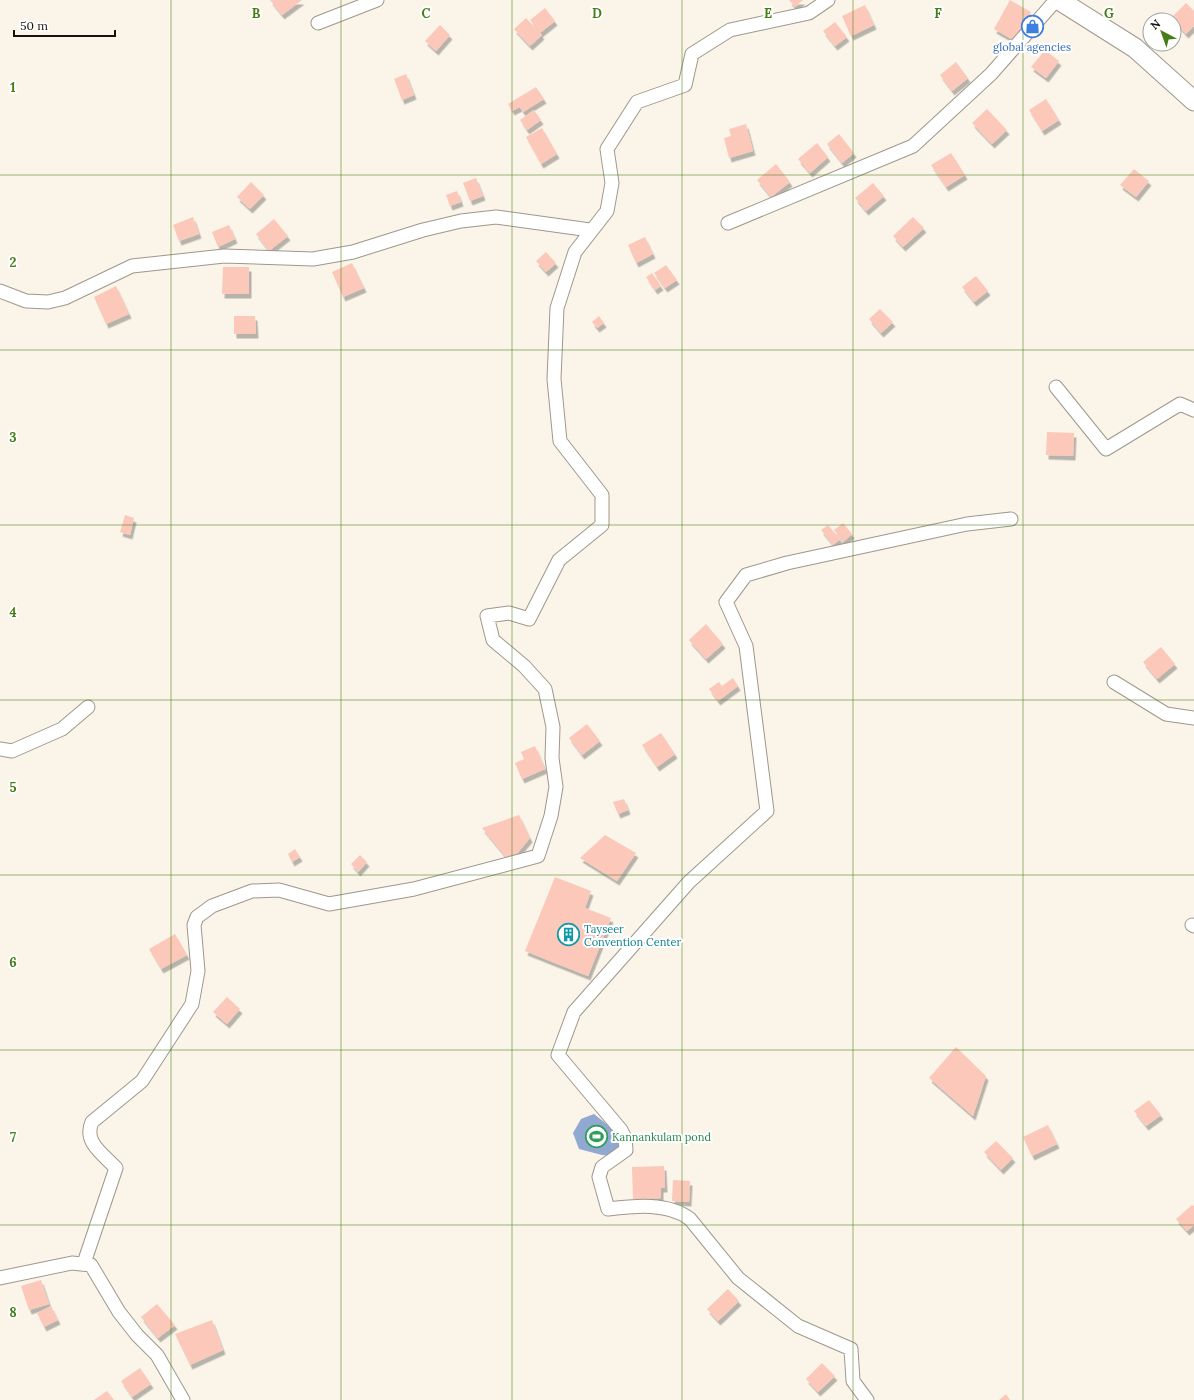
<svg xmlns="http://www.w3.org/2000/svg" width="1194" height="1400" font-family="Lora,serif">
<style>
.water{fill:#91a9d1}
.building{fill:#fcc8ba;filter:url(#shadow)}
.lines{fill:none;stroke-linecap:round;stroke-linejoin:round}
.minor-casing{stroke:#9e988c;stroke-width:15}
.secondary-casing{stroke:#9e988c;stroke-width:21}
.minor{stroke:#fff;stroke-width:13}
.secondary{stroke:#fff;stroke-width:19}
.grid{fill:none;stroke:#457e16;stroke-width:1;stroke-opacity:0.55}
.labels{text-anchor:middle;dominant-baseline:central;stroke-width:4;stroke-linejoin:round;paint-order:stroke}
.shop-label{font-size:11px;fill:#366cbe;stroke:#fff}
.culture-label{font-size:11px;fill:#0d838f;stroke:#fff;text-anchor:start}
.leisure-label{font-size:11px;fill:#27864d;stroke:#fff;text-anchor:start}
.grid-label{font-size:13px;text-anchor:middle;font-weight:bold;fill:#457e16;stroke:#fff;stroke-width:4;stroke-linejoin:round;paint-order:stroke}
</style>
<defs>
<filter id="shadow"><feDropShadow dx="2.5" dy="4.5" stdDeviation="0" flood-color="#0004"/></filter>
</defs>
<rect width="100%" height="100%" fill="#fbf4e8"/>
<path class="water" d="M594 1114 620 1135 622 1144 613 1156 602 1155 579 1149 573 1133 581 1119Z"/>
<path class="building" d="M270 0H302L282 15Z
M789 0H803L795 7Z
M1010 0 1031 12 1015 41 994 29Z
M1186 3 1194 11V26L1186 34 1171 18Z
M865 5 874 25 851 36 842 16Z
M545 8 555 21 540 33 530 20Z
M526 18 542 35 530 46 514 29Z
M835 22 847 37 835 46 823 31Z
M440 25 450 35 436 51 425 41Z
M1045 50 1059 61 1046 78 1031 67Z
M956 62 968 78 952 91 940 75Z
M406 74 414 95 402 100 394 79Z
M536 87 544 99 523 112 520 107 512 111 508 104Z
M1046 99 1059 120 1042 131 1029 110Z
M987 109 1007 130 992 144 972 123Z
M534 110 541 120 527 130 520 120Z
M746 124 753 151 729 158 724 138 731 136 729 129Z
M542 128 557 154 541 164 526 137Z
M839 134 854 153 842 163 827 144Z
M817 143 828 157 810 173 798 159Z
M951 153 965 175 946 187 931 165Z
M776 164 790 182 771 197 757 180Z
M1134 169 1149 181 1136 197 1120 185Z
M476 178 483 196 470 201 463 183Z
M251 182 264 195 250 209 237 197Z
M873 183 884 196 866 211 855 198Z
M457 191 461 202 450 206 446 195Z
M193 217 199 234 179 241 173 225Z
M913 217 924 228 903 247 893 236Z
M274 219 288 236 269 251 256 234Z
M229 225 235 239 218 247 212 232Z
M645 237 653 254 636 263 628 245Z
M546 252 556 263 546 272 536 261Z
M352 263 364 288 343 297 332 272Z
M666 265 677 280 665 288 654 273Z
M223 267H249V294H222Z
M652 273 661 286 655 290 646 277Z
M976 276 988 291 974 302 962 287Z
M116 286 129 314 106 324 94 297Z
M880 309 893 322 881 333 869 319Z
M234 316H255L256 334H234Z
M599 316 604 323 597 328 592 322Z
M1047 432 1074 433 1073 456 1046 455Z
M125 515 134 518 130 535 120 532Z
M843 523 852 534 843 542 834 530Z
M828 525 840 539 833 545 821 530Z
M706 624 723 644 706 659 689 640Z
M1161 647 1175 664 1157 679 1143 662Z
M733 678 738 686 718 701 709 689 719 682 722 686Z
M587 724 600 741 582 755 569 738Z
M661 733 675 754 657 767 642 745Z
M535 746 545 769 522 779 515 763 524 759 521 752Z
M624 799 628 810 618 814 613 802Z
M519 815 530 838 510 862 482 828Z
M605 835 636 853 617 881 580 858Z
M295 849 300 857 292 862 288 854Z
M360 855 367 862 358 872 351 864Z
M555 877 591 891 585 908 611 918 588 976 525 951Z
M175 934 187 955 161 969 149 949Z
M227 997 240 1009 227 1024 213 1012Z
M956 1047 986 1076 973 1116 929 1078Z
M1149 1100 1161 1115 1146 1126 1134 1111Z
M1048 1125 1057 1144 1032 1156 1023 1137Z
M996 1141 1013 1158 1001 1170 984 1152Z
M664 1166 665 1188H661V1198L633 1199 632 1167Z
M673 1180 690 1181 689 1202 672 1201Z
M1192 1205 1194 1206V1225L1187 1231 1176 1219Z
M41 1280 49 1304 29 1310 21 1286Z
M728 1289 739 1301 718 1321 707 1309Z
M157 1304 175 1325 158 1338 141 1317Z
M51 1306 58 1320 44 1327 37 1313Z
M212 1320 223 1350 190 1365 175 1334Z
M822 1363 835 1376 818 1392 806 1379Z
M140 1368 151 1384 132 1397 121 1381Z
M107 1391 114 1400H94Z
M1006 1394 1010 1400H999Z"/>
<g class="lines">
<defs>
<path id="minor" d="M318 23 377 0
M728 223 913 146 991 74 1056 0
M0 291 26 301 48 302 65 298 132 266 224 256 313 259 353 252 423 230 461 221 496 217 590 230
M1056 387 1106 449 1180 404 1194 410
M1114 682 1166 714 1194 718
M0 749 12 751 62 729 88 707
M1192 925 1194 926
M84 1263 116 1168C103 1154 83 1142 92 1122L142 1081 192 1004 198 971 194 925 197 917 212 906 252 891 279 890 329 904 414 889 538 856 551 816 556 787 552 758 553 727 545 689 524 666 493 640 487 616 509 613 529 619 559 560 602 525V495L560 441 554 379 557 308 575 252 607 211 612 183 607 149 637 102 685 85 692 54 730 30 809 13 828 0
M0 1278 72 1263 91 1265 119 1312 137 1335 157 1355 183 1400
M867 1400 853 1381 851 1349 798 1326 738 1278 690 1219C668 1202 634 1206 608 1209L599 1177 602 1167 626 1150 625 1138 621 1130 558 1055 574 1012 689 882 767 811 746 646 726 602 746 575 787 563 967 524 1011 519"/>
<path id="secondary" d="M1059 0 1135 48 1194 101"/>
</defs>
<use href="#minor" class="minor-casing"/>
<use href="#secondary" class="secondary-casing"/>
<use href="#minor" class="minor"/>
<use href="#secondary" class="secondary"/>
</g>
<path class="grid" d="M171 0V1400M341 0V1400M512 0V1400M682 0V1400M853 0V1400M1023 0V1400M0 175H1194M0 350H1194M0 525H1194M0 700H1194M0 875H1194M0 1050H1194M0 1225H1194"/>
<defs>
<symbol id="shop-ring" viewBox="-11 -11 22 22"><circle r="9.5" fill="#fff" stroke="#3f7fe0" stroke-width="1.5"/><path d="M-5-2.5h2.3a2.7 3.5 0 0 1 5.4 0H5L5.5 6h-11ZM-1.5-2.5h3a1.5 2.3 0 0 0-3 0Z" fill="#3f7fe0"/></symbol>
<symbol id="building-ring" viewBox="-11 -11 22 22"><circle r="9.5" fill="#fff" stroke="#0f9aa8" stroke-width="1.5"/><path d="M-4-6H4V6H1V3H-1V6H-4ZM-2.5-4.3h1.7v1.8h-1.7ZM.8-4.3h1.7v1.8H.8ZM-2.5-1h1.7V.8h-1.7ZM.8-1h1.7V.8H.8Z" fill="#0f9aa8"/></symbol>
<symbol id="stadium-ring" viewBox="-11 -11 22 22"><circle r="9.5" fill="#fff" stroke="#2e9e5b" stroke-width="1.5"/><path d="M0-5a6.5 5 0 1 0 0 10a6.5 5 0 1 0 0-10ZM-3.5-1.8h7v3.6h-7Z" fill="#2e9e5b"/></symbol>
</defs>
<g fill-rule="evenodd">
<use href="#shop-ring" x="1020" y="14" width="25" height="25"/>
<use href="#building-ring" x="556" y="922" width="25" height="25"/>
<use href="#stadium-ring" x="584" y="1124" width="25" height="25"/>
</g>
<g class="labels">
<g class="shop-label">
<text x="1032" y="47">global agencies</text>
</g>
<g class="culture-label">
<text x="584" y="929">Tayseer<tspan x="584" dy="13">Convention Center</tspan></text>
</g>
<g class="leisure-label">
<text x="612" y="1137">Kannankulam pond</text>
</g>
</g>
<g class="grid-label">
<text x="256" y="18">B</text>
<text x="426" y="18">C</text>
<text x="597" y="18">D</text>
<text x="768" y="18">E</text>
<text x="938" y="18">F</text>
<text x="1109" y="18">G</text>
<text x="13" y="92">1</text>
<text x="13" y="267">2</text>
<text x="13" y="442">3</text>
<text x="13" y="617">4</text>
<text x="13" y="792">5</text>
<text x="13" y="967">6</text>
<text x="13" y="1142">7</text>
<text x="13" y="1317">8</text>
</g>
<g transform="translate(1162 32) rotate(319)"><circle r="19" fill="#ffffff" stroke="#a1a19f"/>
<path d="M0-3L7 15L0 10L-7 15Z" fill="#457e16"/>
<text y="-6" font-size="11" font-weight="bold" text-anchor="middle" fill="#15130f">N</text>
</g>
<path d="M14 30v6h101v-6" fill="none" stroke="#15130f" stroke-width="2"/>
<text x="20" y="30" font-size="12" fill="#15130f" stroke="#ffffff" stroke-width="3" paint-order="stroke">50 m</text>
</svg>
